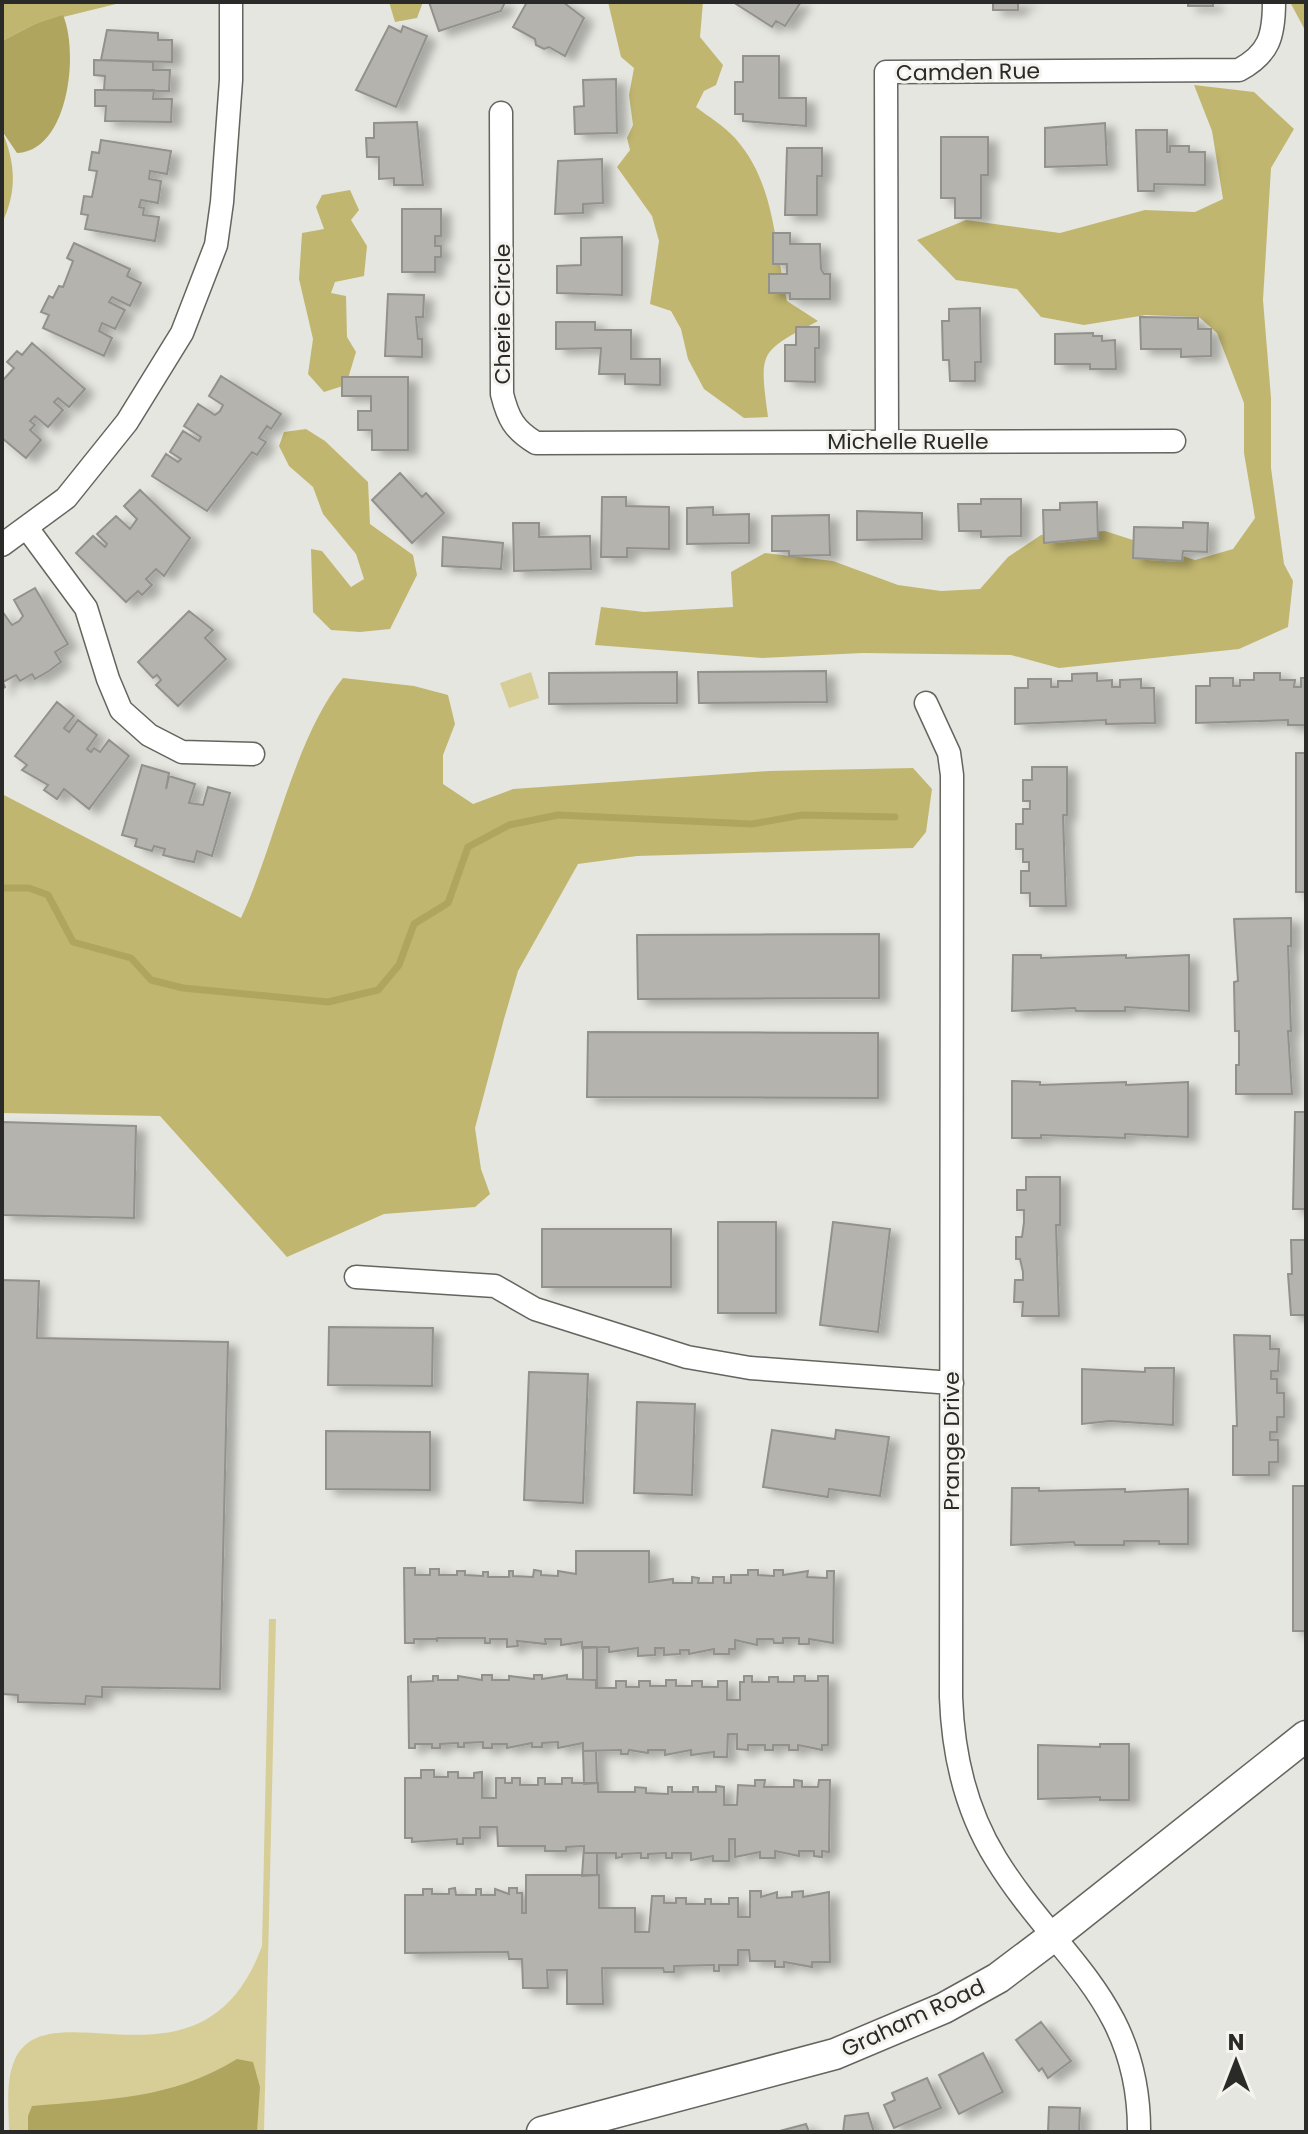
<svg xmlns="http://www.w3.org/2000/svg" width="1308" height="2134" font-family="Poppins,sans-serif">
<style>
.green{fill:#d7ce97}
.forest{fill:#c1b66f}
.water{fill:#b0a55f}
.lines{fill:none;stroke-linecap:round;stroke-linejoin:round}
.stream{stroke:#b0a55f;stroke-width:7}
.building{fill:#b4b3ae;stroke:#92918c;stroke-width:2;filter:url(#shadow)}
.minor-casing{stroke:#65645f;stroke-width:25}
.secondary-casing{stroke:#65645f;stroke-width:33}
.minor{stroke:#fff;stroke-width:22}
.secondary{stroke:#fff;stroke-width:30}
.labels{text-anchor:middle;dominant-baseline:central;stroke-width:6;stroke-linejoin:round;paint-order:stroke}
.street-label{font-size:22px;fill:#2a2a28;stroke:#f4f3ed}
</style>
<defs>
<filter id="shadow"><feDropShadow dx="9" dy="5" stdDeviation="4" flood-color="#0004"/></filter>
</defs>
<rect width="100%" height="100%" fill="#e6e6e0"/>
<path class="green" d="M531 672 539 698 509 708 500 683Z
M269 1619H276L264 2132H9C9 2109 5 2081 15 2059 50 1985 203 2106 262 1946Z"/>
<path class="forest" d="M2 2H124L35 24 2 41Z
M389 2H423L417 18 395 22Z
M608 2H703L700 37 723 65 716 85 704 91 696 107C709 117 724 126 735 138 776 184 774 245 787 301L818 321C759 352 759 350 768 417L744 418 704 389 688 359 681 329 671 311 650 304 659 241 652 216 617 167 630 150 627 138 633 125 629 95 634 68 621 57Z
M1290 2H1306V32Z
M1194 85 1254 92 1294 129 1271 168 1263 300 1271 398V468L1284 564 1293 581 1288 627 1239 649 1059 668 1011 655 862 653 762 658 595 645 601 607 644 612 733 607 731 572 765 553 833 561 898 585 941 591 980 589 1008 557 1041 535 1105 531 1195 560 1233 549 1255 518 1244 453V403L1217 333 1199 317 1146 315 1084 325 1041 317 1017 289 956 280 917 240 966 220 1060 233 1145 210 1195 212 1223 199 1212 131Z
M2 131C16 164 17 192 2 223Z
M350 190 359 210 351 220 367 246 364 276 335 282 331 293 346 296 347 337 356 352 346 385 324 392 308 374 313 339 299 279 302 233 324 229 316 207 322 195Z
M306 429 325 441 368 482 370 524 413 555 417 575 390 629 360 632 331 630 313 612 311 549 322 551 351 587 364 579 356 554 323 514 313 487 289 466 279 446 284 432Z
M343 678 414 686 448 695 455 724 443 755V784L473 804 513 789 769 771 913 768 932 789 926 832 913 848 637 856 578 864 518 971 504 1019 475 1128 481 1169 490 1194 475 1207 384 1214 287 1257 160 1116 2 1113V794L241 918C275 845 294 739 343 678Z"/>
<path class="water" d="M63 15C79 52 69 151 17 153L2 131V41L35 24Z
M237 2059 253 2062 260 2087 257 2132H28V2116L32 2106C107 2099 170 2100 237 2059Z"/>
<g class="lines">
<path class="stream" d="M2 888H29L48 895 73 942 131 958 151 980 183 988 328 1002 378 990 399 965 414 924 448 903 468 847 509 825 558 815 752 824 802 815 895 817"/>
</g>
<path class="building" d="M429 2H505L501 11 439 31Z
M527 2H563L584 18 565 56 549 47 544 49 536 45 535 39 513 27Z
M733 2H801L785 26 776 21 772 27Z
M993 2H1027V3H1018V10H993Z
M1188 2H1213V6H1188Z
M389 26 401 32 403 26 427 36 396 107 356 90Z
M107 30 158 33V40H172V62L101 60Z
M743 56H779V98H806V126L743 121V114H735V82H743Z
M94 60 153 62V70H170L169 91 104 90 105 76 94 75Z
M616 79 617 133 575 134 574 107 584 106 583 80Z
M95 90H154L153 99H172L171 122 105 121 106 106H95Z
M417 122 423 185H394V178L379 179V157H367L366 138H374V123Z
M1105 123 1107 165 1045 167V128Z
M1136 130H1167V152H1170V146H1189V152H1205V185L1154 184V191H1138Z
M941 137H988V175H981V218H955V198H941Z
M101 140 171 151 167 174 150 171 149 179 161 181 158 203 141 200 139 207 144 208 143 215 159 217 155 241 85 229 88 215 81 214 84 196 92 197 97 171 89 170 92 152 99 153Z
M787 148H822V176H817V215H785Z
M602 159 603 203 583 204V213L555 214 558 161Z
M402 209H441V236H435V246H441V257H435V272H402Z
M773 233H790V244H820L821 269 824 274H830V299H790V293H769V274H787V264H773Z
M622 237V295L557 293V266L581 265V238Z
M74 243 130 269 127 276 141 283 130 306 112 297 109 302 125 310 115 329 102 323 99 331 112 338 104 356 43 328 49 315 41 312 49 296 53 298 59 286 63 287 73 261 67 258Z
M388 294 424 295 423 317H416L418 339H422V357L385 356Z
M980 308 981 362H975V381H950L949 360H943L942 321H949V309Z
M1140 317 1198 318V329H1211V356L1181 357V349H1141Z
M556 322H595V330H631V359H660V385L625 384V374H599L601 348 556 349Z
M796 327H819V348H815V382L785 381V345H796Z
M1093 333V336H1102V341L1115 340 1116 369H1090V364H1055V334Z
M32 343 85 389 69 407 58 398 54 402 63 410 48 427 35 416 30 421 35 425 30 430 41 440 26 458 2 438V377L4 379 14 368 7 362 17 351 22 355Z
M221 376 281 414 271 429 267 426 259 438 266 442 257 455 252 452 207 511 152 476 166 454 178 462 181 459 170 452 183 431 199 441 201 437 184 426 198 404 215 415 220 411 223 405 209 396Z
M342 377H408V450H372V430H358V411H371V396H342Z
M400 473 422 497 426 493 444 513 412 543 372 500Z
M140 490 190 538 164 576 156 569 146 579 152 585 142 595 138 591 126 602 76 553 93 536 105 547 107 544 97 534 116 516 130 529 137 519 124 506Z
M602 497H626V506L669 507V549L627 548V557H601Z
M981 499H1021V536L981 537V531H959L958 504H981Z
M1097 502 1098 538 1044 543 1043 510H1060V503Z
M713 507V515L749 514V543L687 544V508Z
M857 511 922 513V539L857 540Z
M829 515 830 555 789 556V551H772V516Z
M1183 522 1208 523 1207 552 1183 551 1182 561 1133 558 1134 527 1183 528Z
M513 523H539V537L590 536 591 569 514 571Z
M443 537 503 543 501 569 442 566Z
M35 588 68 644 55 652 61 662 49 671 35 679 32 674 20 681 16 675 3 682 5 687 2 689V611L12 625 19 621 23 616 14 600Z
M189 611 213 630 205 638 226 659 178 706 156 685 161 680 157 675 153 678 138 662Z
M826 671 827 702 699 703 698 672Z
M677 672V703L549 704V673Z
M1097 673V681L1112 680V687H1120V680L1141 679V688H1154L1155 723 1106 724V720L1015 724V688H1028V679H1051V687H1058V681H1072V674Z
M1254 673H1280V680H1295L1294 687H1301V678H1306V725H1288V720L1196 723V686H1210V678H1233V686H1240V680H1254Z
M57 702 74 716 64 728 69 732 78 720 97 735 87 749 91 752 94 748 100 752 109 740 129 756 89 809 64 789 57 799 44 790 48 785 22 770 27 765 15 756Z
M1296 753H1306V892H1296Z
M142 765 169 773 166 789 169 776 195 784 189 803 203 805 208 787 230 793 212 856 197 851 194 862 179 859 163 855 165 849 154 846 152 851 135 846 137 839 122 835Z
M1032 767H1067V815H1063L1066 906H1030V893H1021V871H1029V862H1023V849H1016V824H1023V809H1030V801H1023V780H1032Z
M1291 918V946H1288L1291 1031H1288L1292 1094H1236V1065H1239V1031H1235L1234 982 1238 981 1234 919Z
M879 934V998L638 999 637 935Z
M1013 955H1041V958L1126 955V958L1189 955V1011L1125 1007V1011H1076L1075 1008 1012 1011Z
M588 1032 878 1033V1098L587 1097Z
M1012 1081 1040 1082V1085L1126 1082V1085L1188 1082V1137L1125 1134V1138L1041 1135V1138H1012Z
M1295 1112H1306V1209H1293Z
M2 1122 136 1126 134 1218 2 1215Z
M1026 1177H1060V1225H1056L1059 1316H1022L1023 1302H1014L1015 1280H1023V1272L1020 1259H1016V1237H1022L1024 1222V1210H1017V1190H1026Z
M1305 1215 1306 1315H1291L1288 1274H1292L1291 1240H1305Z
M718 1222H776V1313H718Z
M833 1222 890 1229 878 1332 820 1325Z
M542 1229H671V1287H542Z
M2 1280 39 1281 37 1338 228 1342 220 1689 102 1687V1697L86 1696 85 1704 18 1702V1695L2 1694Z
M329 1327 433 1328 432 1386 328 1385Z
M1234 1335 1270 1336V1349H1279L1278 1371H1271V1379H1277V1393H1284V1417H1277V1432H1270V1440H1278V1462H1269V1475H1233V1426H1237Z
M1145 1368H1174L1173 1425 1110 1421 1082 1424V1369L1145 1372Z
M529 1372 588 1374 583 1503 524 1500Z
M637 1402 695 1404 692 1495 634 1493Z
M772 1430 835 1439 836 1430 889 1437 880 1496 829 1489 828 1497 763 1487Z
M326 1431 430 1432V1490L326 1489Z
M1293 1486H1306V1631H1293Z
M1012 1488H1039V1491L1125 1489V1492L1188 1489V1544H1159V1541H1124V1545H1075L1074 1542 1011 1545Z
M576 1551H649V1582L673 1579V1583H692V1577L699 1578 698 1583H713V1577H724V1583H731V1575H748V1570H758V1575L774 1576V1570H783V1575L808 1571 807 1577 827 1578V1571H834L833 1643 809 1639V1644H799V1638H783V1643H774L773 1639H757V1645L735 1640V1649H729V1654H714V1649L689 1654V1650H680V1654L664 1655V1648H655V1655L638 1656V1648L609 1652V1647L582 1648V1642L561 1645V1639H545L546 1644 517 1641 518 1646 507 1647V1639H490V1643H485V1638H437V1642L436 1639H414V1643H405L404 1568H415V1575H430V1569H439V1575H457V1571H465V1575L483 1576V1572H488V1577H509V1571H513V1576L533 1577 534 1570 541 1571V1575L558 1576V1571L576 1574Z
M583 1647H597V1688L596 1680H583Z
M482 1675H492V1680H509V1676L534 1679V1675H542V1679L567 1675V1679L596 1680V1688H616V1681H626V1687H639V1681H650V1686H666V1680H676V1686H692V1681H702V1687H718V1681H727V1700H740V1682H744V1676H752V1682H769V1677H778V1682H794V1676H805V1681H818V1676H828V1745H822V1750L798 1745V1750H789V1745H773V1750H765V1745H748V1750L737 1749V1734H728L727 1757H714V1752L691 1755V1750L665 1755V1750H648V1753L629 1750 628 1754H621V1750L583 1751V1743L558 1748V1742L542 1743V1747H532V1743L507 1748V1744H492V1748H483V1742L464 1743V1747H458V1743L440 1744V1748H432V1744H415V1748H409L408 1677 411 1676V1682L433 1681V1676H438V1680H458V1676L482 1680Z
M1100 1744H1129V1800H1100V1797L1038 1799V1745L1100 1747Z
M583 1751H596L597 1783 584 1784Z
M421 1770H434V1777H448V1772H458V1778H474V1773L482 1772V1798H496V1778H505V1783H512V1778H520V1785H538V1778H545V1784H562V1778H572V1783H598V1792H635V1787L646 1788V1793L668 1794V1787H672V1792H693V1787H698V1792H716V1786L724 1787V1805H737L738 1785 755 1786V1780H765L764 1787H794V1780L802 1781V1787H818L819 1780H830L829 1852 822 1851V1857L814 1856V1851H799V1856L775 1851V1858H760V1852L735 1857V1839H729V1861H713V1856L691 1860V1853H672V1858H666V1853L648 1854V1858H641V1853L622 1854V1857L616 1858V1853H584V1846L566 1847V1851H545V1846H498L497 1827H480V1838H463V1844H457V1839L412 1842V1838H405V1778H421Z
M584 1846V1853H597V1875L582 1876Z
M526 1875H599V1908H635V1932H649L652 1896H664V1903H676V1898H686V1904H705V1899H711V1904H729V1898H738V1917H750V1891H761V1897L777 1892V1898L792 1897V1892L803 1891V1897L829 1892 830 1962H812V1967L784 1962V1967H775V1961H750L749 1950H738V1965H719V1971H714V1965L674 1966V1972H664L663 1968H602L603 2004H567V1970H547L548 1988H523L522 1959H509L508 1952 405 1953V1895H423V1889H432V1894H449V1889L455 1888 456 1895H476V1889H481V1895H495V1889L509 1894V1888H517V1893H522V1913H526Z
M1041 2022 1071 2061 1048 2078 1042 2068 1039 2071 1016 2040Z
M983 2053 1003 2092 959 2114 939 2075Z
M927 2078 941 2108 894 2128 884 2105 895 2100 892 2093Z
M1049 2107 1080 2108 1079 2132H1048Z
M868 2113 874 2132H843L845 2116Z
M806 2124 809 2132H776Z"/>
<g class="lines">
<defs>
<path id="minor" d="M501 113 502 394C508 418 514 430 536 443L1174 441
M887 440 886 72 1239 70C1269 54 1274 36 1274 2
M27 528 86 608 108 679 121 710 149 735 182 752 253 754
M2 545 66 498 127 422 182 333 216 245 222 202 231 80V2
M926 703 949 753 952 775 951 1697C953 1755 965 1809 996 1859 1057 1958 1140 2001 1139 2132
M356 1277 495 1286 535 1309 687 1357 750 1368 952 1383"/>
<path id="secondary" d="M542 2132 835 2054 944 2008 998 1978 1055 1935 1306 1736"/>
</defs>
<use href="#minor" class="minor-casing"/>
<use href="#secondary" class="secondary-casing"/>
<use href="#minor" class="minor"/>
<use href="#secondary" class="secondary"/>
</g>
<g class="labels">
<g class="street-label">
<text transform="translate(968 72) rotate(-1)">Camden Rue</text>
<text transform="translate(502 314) rotate(-90)">Cherie Circle</text>
<text x="908" y="441">Michelle Ruelle</text>
<text transform="translate(951 1441) rotate(-90)">Prange Drive</text>
<text transform="translate(913 2018) rotate(-25)">Graham Road</text>
</g>
</g>
<rect width="1308" height="2134" fill="none" stroke="#2a2a28" stroke-width="8"/>
<g transform="translate(1236 2062)" stroke="#f4f3ed" stroke-width="6" paint-order="stroke">
<path d="M0-6L14 30L0 20L-14 30Z" fill="#2a2a28"/>
<text y="-12" font-size="22" font-weight="bold" text-anchor="middle" fill="#2a2a28">N</text>
</g>
</svg>
